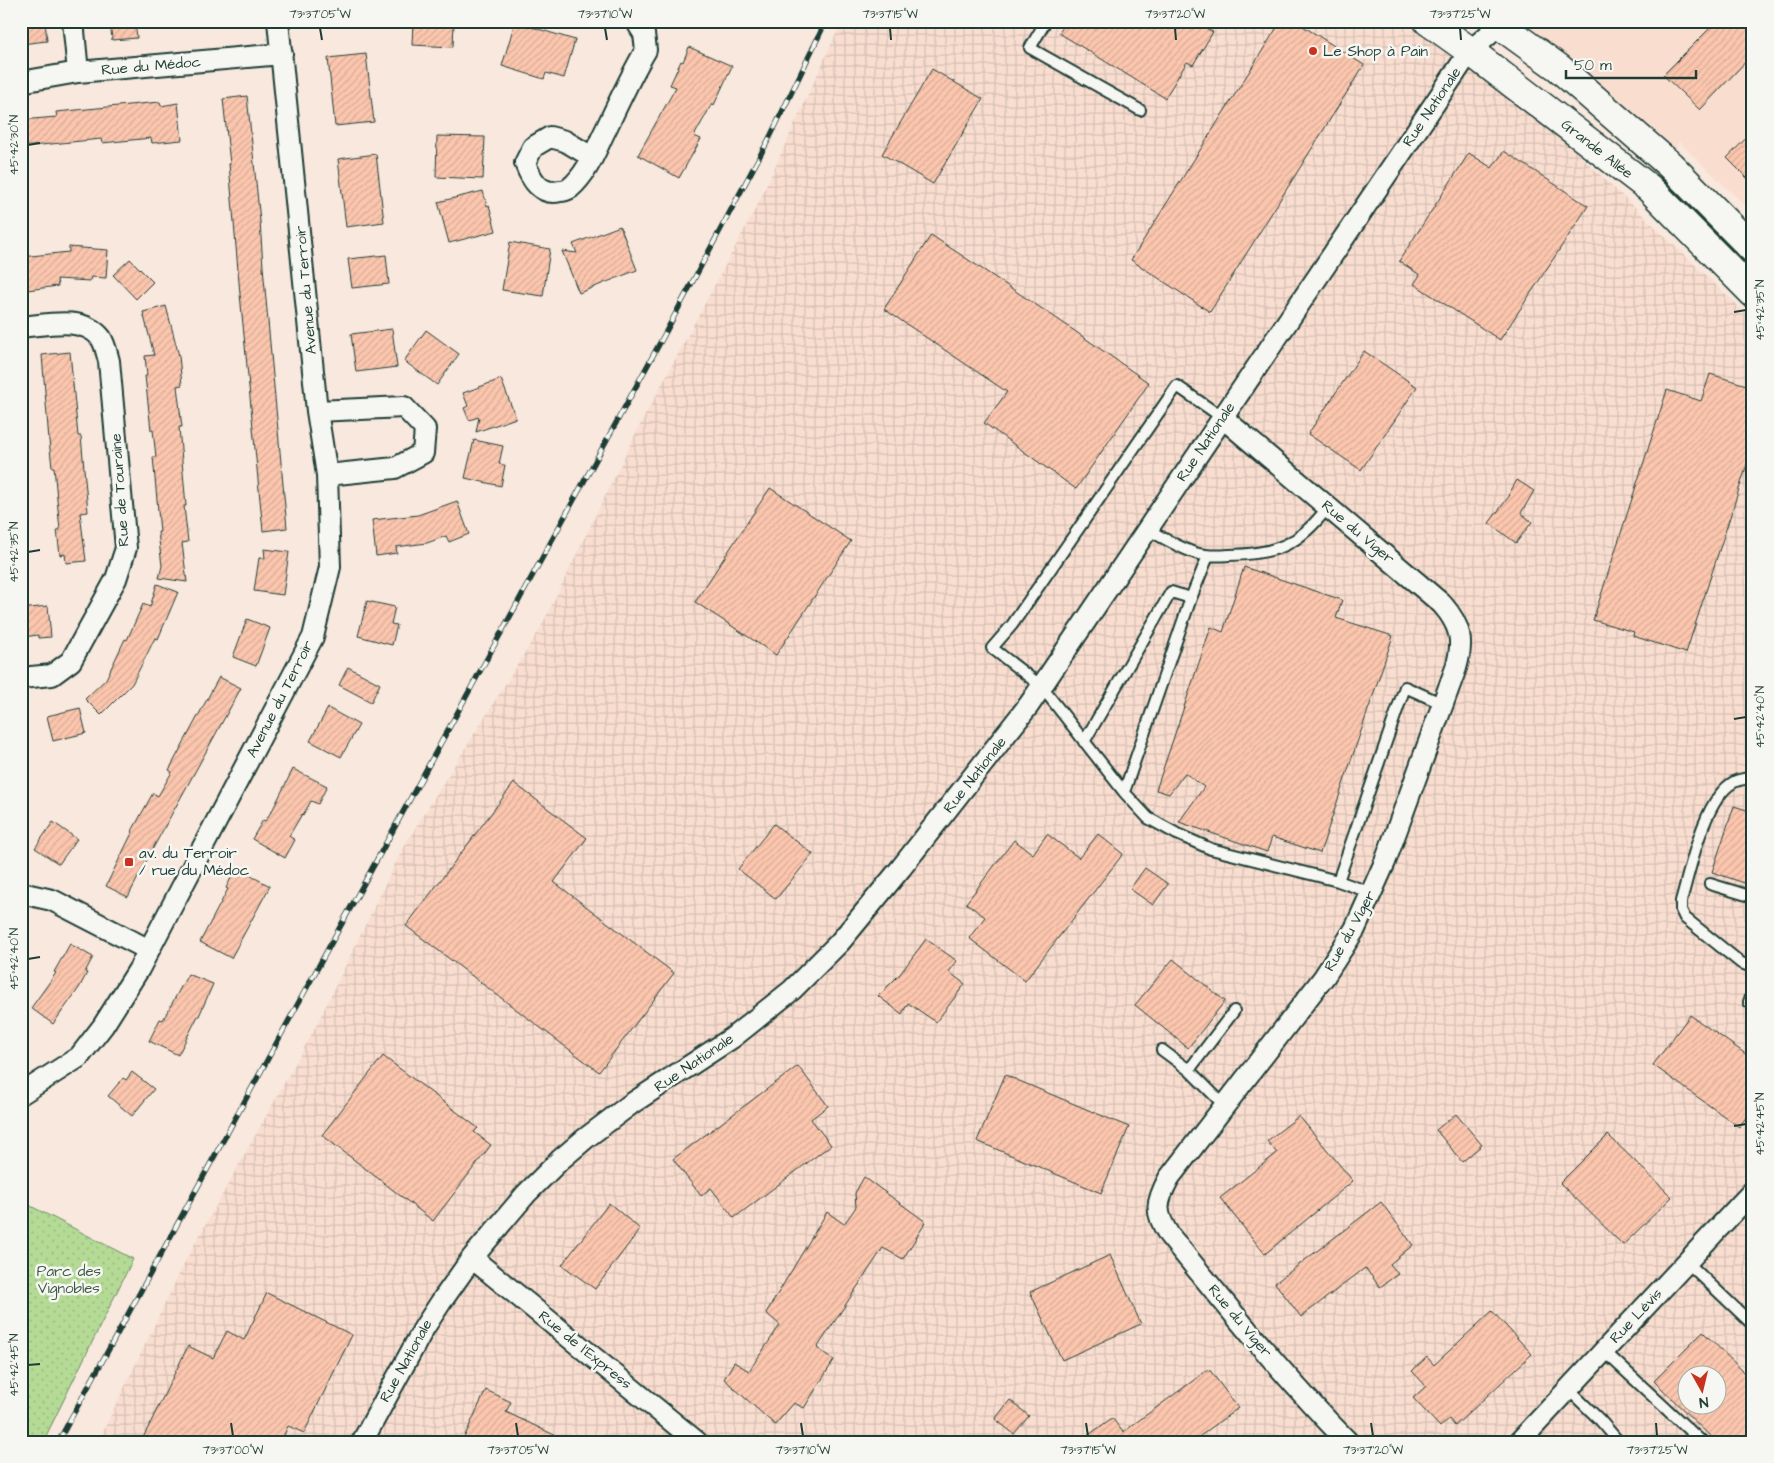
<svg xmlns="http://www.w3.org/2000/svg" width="1774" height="1463" font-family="'Architects Daughter',sans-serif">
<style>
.built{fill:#f9ded0}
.industrial{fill:url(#industrial-grid);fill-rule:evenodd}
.park{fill:url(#park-dots);stroke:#6a8c64}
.building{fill:url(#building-hatch);stroke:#1f3d34;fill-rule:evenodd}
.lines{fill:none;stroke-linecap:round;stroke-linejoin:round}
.lane-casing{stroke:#1f3d34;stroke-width:14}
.street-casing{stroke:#1f3d34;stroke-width:24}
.secondary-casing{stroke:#1f3d34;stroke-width:31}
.lane{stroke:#f6f6f2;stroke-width:10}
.street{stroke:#f6f6f2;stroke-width:20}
.secondary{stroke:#f6f6f2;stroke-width:28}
.rail-casing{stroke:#1f3d34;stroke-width:5.5}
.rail{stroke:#f6f6f2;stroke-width:4;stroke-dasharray:11;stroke-linecap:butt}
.ticks{fill:none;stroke:#1f3d34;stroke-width:2}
.poi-dot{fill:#c8321e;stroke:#f6f6f2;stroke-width:2}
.labels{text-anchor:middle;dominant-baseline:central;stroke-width:5;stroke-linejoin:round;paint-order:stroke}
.poi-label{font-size:15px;fill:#1f3d34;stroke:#f6f6f2;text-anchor:start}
.street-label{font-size:15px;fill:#1f3d34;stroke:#f6f6f2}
.park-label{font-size:15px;fill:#3d5c47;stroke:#f6f6f2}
.neatline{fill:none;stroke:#1f3d34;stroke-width:2}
.ticks-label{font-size:12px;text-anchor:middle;fill:#1f3d34}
</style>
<defs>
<pattern id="industrial-grid" width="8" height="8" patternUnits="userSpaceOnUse" patternTransform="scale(1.25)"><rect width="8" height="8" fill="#f9ded0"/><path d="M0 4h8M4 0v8" fill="none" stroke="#d5bfb3"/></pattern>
<pattern id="park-dots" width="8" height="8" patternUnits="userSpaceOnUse" patternTransform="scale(1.25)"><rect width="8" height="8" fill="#b4da95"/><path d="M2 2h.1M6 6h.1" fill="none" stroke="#9abc81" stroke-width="1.8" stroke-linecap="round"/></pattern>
<pattern id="building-hatch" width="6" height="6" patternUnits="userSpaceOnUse" patternTransform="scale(1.25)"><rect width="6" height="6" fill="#fcc6ae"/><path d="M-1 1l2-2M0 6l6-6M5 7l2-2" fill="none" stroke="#d8ab96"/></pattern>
</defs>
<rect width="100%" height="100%" fill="#f8e8de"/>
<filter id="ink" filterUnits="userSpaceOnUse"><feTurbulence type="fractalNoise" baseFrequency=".02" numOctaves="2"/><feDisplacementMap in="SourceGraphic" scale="10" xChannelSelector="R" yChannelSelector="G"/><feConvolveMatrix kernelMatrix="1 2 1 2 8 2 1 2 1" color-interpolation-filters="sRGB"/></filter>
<g filter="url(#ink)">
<path class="built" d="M1489 21H1753V213L1679 142 1670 165Z"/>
<path class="industrial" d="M842 21H1428L1470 51 1753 320V1442H98L187 1258 315 1028 403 848 541 627 638 429 757 206ZM1686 1376H1716V1406H1686Z"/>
<path class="park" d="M21 1201 133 1259 43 1442H21Z"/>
<path class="building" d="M21 21H45L47 41 21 44Z
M110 21H135L137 38 112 40Z
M413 21H454L453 47 412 45Z
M1067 21H1212L1207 29 1213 32 1193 65 1187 62 1165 98 1059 33Z
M1281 21H1295L1364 65 1210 312 1131 260Z
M1717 21H1753V54L1700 110 1663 75Z
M515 22 575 40 564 78 546 73 544 79 502 66Z
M689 47 732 66 714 105 712 104 694 136 701 139 679 178 638 155 676 87 670 85 681 61 683 62Z
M366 54 374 122 335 126 328 58Z
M932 69 983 99 933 184 882 154Z
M247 96 260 221 263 267 287 528 263 531 240 294 229 164H230L223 99Z
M160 102 161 106 178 103 182 140 152 143 151 138 102 143 101 139 21 147V120L57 117 56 112Z
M1753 131V184L1727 158Z
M437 136 485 137 483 179 436 177Z
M1504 151 1588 206 1500 340 1414 284 1420 275 1399 261 1469 153 1492 168Z
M376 154 384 222 346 227 338 159Z
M483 191 487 206 489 205 496 231 449 243 438 202Z
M620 226 637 270 579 293 562 251 577 253 573 244Z
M931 235 1059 320 1149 383 1076 489 984 423 1007 392 884 309Z
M510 242 550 249 543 296 502 290Z
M69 247 108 250 106 278 91 277 90 281 57 279 58 286 27 290 26 283H21V257L69 252Z
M386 255 389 284 352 288 348 259Z
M130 259 153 282 136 299 113 275Z
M166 306 179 356 182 385 177 386 182 427H179L186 506H184L188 542 182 543 187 582 159 578 162 566 158 532H160L153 457H156L153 430H151L145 376H147L145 356 154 355 143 312Z
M392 329 397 367 356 372 351 334Z
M426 330 459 354 437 385 404 361Z
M1364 351 1417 387 1361 470 1308 434Z
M70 352 78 436H81L88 512 80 513 86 561 66 563 65 554 60 555 57 530H60L54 467H52L49 440 42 355Z
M1710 374 1753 387V446L1686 653 1633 636 1634 632 1593 620 1667 390 1701 401Z
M501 379 516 418 476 432 479 417 469 420 464 408 468 406 463 393Z
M474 440 503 446 499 464 505 465 501 486 465 478Z
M1517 480 1534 491 1521 513 1532 522 1516 543 1489 523 1510 495 1509 494Z
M770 488 851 541 776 655 695 602Z
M457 501 469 534 449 542 446 536 427 543 396 547 397 553 376 556 372 520 418 515Z
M264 549 289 552 283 595 254 591 259 558H265Z
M1244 567 1342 600 1336 618 1393 636 1320 853 1272 837 1267 852 1179 822 1204 787 1185 773 1169 794 1156 790 1211 627 1223 632Z
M157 584 178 592 158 639 155 638 132 684 101 715 85 699 106 679 125 639 127 640 143 604 150 607Z
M367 601 395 607 391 624 397 625 392 645 358 636Z
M48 606 51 637 38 638V635L23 637 21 609Z
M247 619 270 628 256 666 233 657Z
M348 667 380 684 371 702 339 685Z
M219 677 241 688 152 850 128 897 106 886 133 831H132L153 793 158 796 172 772 169 770Z
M80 708 86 733 53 741 47 716Z
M328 708 359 725 341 757 310 741Z
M293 769 327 786 318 804 311 801 303 815 302 814 289 836 295 840 285 858 252 839 263 820 265 821 273 809Z
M514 783 587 838 554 882 674 973 599 1072 406 926Z
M1734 806 1753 812V886L1712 872Z
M53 822 77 839 59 864 35 848Z
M774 824 813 854 776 899 738 869Z
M1047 834 1079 858 1098 834 1123 854 1025 981 969 938 985 917 966 903 1014 840 1033 854Z
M236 868 270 886 231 958 200 942 228 889 226 888Z
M1145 868 1168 884 1153 905 1130 889Z
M926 939 957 961 949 972 965 984 936 1022 908 1003 902 1014 878 996 900 974Z
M70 944 93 957 85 972 87 973 79 988 53 1024 31 1008 56 973 54 972Z
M1173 959 1225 1001 1188 1048 1135 1005Z
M188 974 213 984 199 1016H198L178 1055 149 1041 160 1019 163 1020Z
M1690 1015 1753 1059V1108L1739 1127 1653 1065Z
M383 1056 478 1128 474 1132 491 1145 433 1221 322 1135Z
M798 1066 828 1106 811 1119 831 1145 734 1218 711 1188 701 1196 673 1159Z
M132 1072 154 1089 132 1116 108 1096 123 1078 126 1080Z
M1005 1075 1129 1127 1101 1193 977 1141Z
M1456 1114 1482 1145 1462 1162 1436 1130Z
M1299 1116 1353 1181 1265 1254 1220 1198 1277 1153 1267 1141Z
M1608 1135 1672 1197 1623 1245 1560 1183Z
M864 1177 926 1222 903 1259 883 1248 817 1348 834 1360 804 1408 794 1403 775 1425 724 1379 734 1362 749 1371 780 1325 766 1313 827 1212 844 1224 856 1207 855 1193Z
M1381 1202 1413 1245 1390 1264 1398 1274 1380 1287 1365 1268 1301 1317 1275 1283Z
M609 1203 640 1229 595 1289 562 1265Z
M1110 1255 1141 1324 1062 1360 1030 1292Z
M267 1293 352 1335 304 1433 288 1426 281 1442H151L143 1438 188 1346 213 1358 227 1331 244 1340Z
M1492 1311 1532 1354 1455 1426 1449 1419 1440 1427 1413 1398 1426 1386 1412 1371 1427 1357 1434 1365Z
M1703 1332 1753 1381V1442H1716L1654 1381ZM1686 1376H1716V1406H1686Z
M1209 1369 1238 1408 1192 1442H1079L1112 1418 1123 1432Z
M486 1390 511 1402 506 1412 569 1442H462Z
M1010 1400 1029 1416 1014 1434 995 1419Z"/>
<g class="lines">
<defs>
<path id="lane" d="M1046 21 1030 48 1140 110
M1223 418 1177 386 1012 625 992 648 1041 686 1124 792 1148 818 1177 834 1211 849 1338 881
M1147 529C1163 538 1178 547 1195 553 1206 556 1218 556 1229 555 1277 554 1299 545 1328 507
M1084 742 1171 592 1191 598 1208 556
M1753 777C1747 779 1739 779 1734 782 1704 798 1690 870 1681 901V910L1685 918 1741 963 1753 967
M1124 792 1191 598
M1710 884 1753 897
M1372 893 1338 881 1405 687 1443 704
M1753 991 1749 1002 1753 1003
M1162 1050 1189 1070
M1225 1106 1189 1070 1234 1011
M1687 1262 1753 1325
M1604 1351 1702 1442
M1568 1389 1600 1420 1619 1442"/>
<path id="street" d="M73 21 78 72
M21 82 78 72 282 54
M592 157 565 141 550 137 533 147 525 163C531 179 540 196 560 191 563 191 567 190 570 188 588 173 596 149 606 129 619 102 631 75 646 50L644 34 636 21
M21 327C46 325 83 315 101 338 105 344 107 354 109 361L126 548 116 579 71 661 52 675 21 678
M317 411 404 407 425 429 423 453 395 468 327 475
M1223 418 1442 604C1461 626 1464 641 1456 668L1385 862 1355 929 1324 977 1169 1178C1156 1202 1154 1212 1169 1235 1227 1306 1284 1377 1348 1442
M21 893 52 900 149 950
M21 1094 79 1057 103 1026 139 969 313 637 330 567 327 475 317 411 278 21
M472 1258 697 1442
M362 1442 424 1328 441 1302 472 1258 526 1194 560 1160 586 1138 631 1104 732 1038 792 990 840 942 901 868 1029 705 1470 51 1500 25
M1519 1442 1753 1191"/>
<path id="secondary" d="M1428 21 1470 51 1649 188 1753 293
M1494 21 1559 68 1670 165 1753 249"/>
</defs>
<use href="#lane" class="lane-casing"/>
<use href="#street" class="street-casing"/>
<use href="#secondary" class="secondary-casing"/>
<use href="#lane" class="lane"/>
<use href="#street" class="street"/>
<use href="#secondary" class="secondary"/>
<defs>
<path id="rail" d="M58 1442 662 339 771 135 826 21"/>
</defs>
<use href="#rail" class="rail-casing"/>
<use href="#rail" class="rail"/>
</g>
</g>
<path class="ticks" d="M320 28 322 40M605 28 607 40M890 28 891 40M1175 28 1176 40M1460 28 1461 40M28 145 40 143M1734 312 1746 310M28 552 40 550M1734 719 1746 717M28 959 40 957M1734 1126 1746 1124M28 1365 40 1364M231 1423 233 1436M516 1423 518 1436M801 1423 803 1436M1086 1423 1088 1436M1371 1423 1373 1436M1656 1423 1657 1436"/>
<g class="poi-dot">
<circle cx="1313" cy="51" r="5"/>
<rect x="124" y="857" width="10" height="10" rx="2.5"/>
</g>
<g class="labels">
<g class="poi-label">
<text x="1323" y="51">Le Shop à Pain</text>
<text x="139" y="853">av. du Terroir<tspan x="139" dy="17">/ rue du Médoc</tspan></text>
</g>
<g class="street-label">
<text transform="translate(151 66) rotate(-5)">Rue du Médoc</text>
<text transform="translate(1432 107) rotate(-56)">Rue Nationale</text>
<text transform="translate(1597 149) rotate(38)">Grande Allée</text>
<text transform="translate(306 290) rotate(-95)">Avenue du Terroir</text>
<text transform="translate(1206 442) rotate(-56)">Rue Nationale</text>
<text transform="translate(120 490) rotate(-94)">Rue de Touraine</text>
<text transform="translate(1358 532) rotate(40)">Rue du Viger</text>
<text transform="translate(280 699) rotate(-63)">Avenue du Terroir</text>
<text transform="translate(975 775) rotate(-52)">Rue Nationale</text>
<text transform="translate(1350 931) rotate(-61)">Rue du Viger</text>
<text transform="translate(694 1063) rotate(-34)">Rue Nationale</text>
<text transform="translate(1636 1316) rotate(-47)">Rue Lévis</text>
<text transform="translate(1240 1321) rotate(50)">Rue du Viger</text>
<text transform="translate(585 1350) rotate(39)">Rue de l'Express</text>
<text transform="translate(406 1361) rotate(-61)">Rue Nationale</text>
</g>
<g class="park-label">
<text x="69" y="1271">Parc des<tspan x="69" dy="17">Vignobles</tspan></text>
</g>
</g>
<rect width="1774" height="1463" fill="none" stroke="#f6f6f2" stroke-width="55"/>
<g transform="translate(1702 1390) rotate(172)"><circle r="24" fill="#f6f6f2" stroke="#a0aca6"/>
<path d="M0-4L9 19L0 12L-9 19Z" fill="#c8321e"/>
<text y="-8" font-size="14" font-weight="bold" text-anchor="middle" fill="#1f3d34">N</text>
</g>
<path d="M1566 70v8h130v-8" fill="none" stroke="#1f3d34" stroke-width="2.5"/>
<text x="1574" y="70" font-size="15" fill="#1f3d34" stroke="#f6f6f2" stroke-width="4" paint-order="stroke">50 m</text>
<rect x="28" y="28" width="1718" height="1408" class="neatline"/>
<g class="ticks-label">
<text x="320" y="18">73°37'05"W</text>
<text x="605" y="18">73°37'10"W</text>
<text x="890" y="18">73°37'15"W</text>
<text x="1175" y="18">73°37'20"W</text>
<text x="1460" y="18">73°37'25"W</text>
<text transform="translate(14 145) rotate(-90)" y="4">45°42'30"N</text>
<text transform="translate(1760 310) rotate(-90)" y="4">45°42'35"N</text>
<text transform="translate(14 552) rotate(-90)" y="4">45°42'35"N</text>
<text transform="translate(1760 717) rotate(-90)" y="4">45°42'40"N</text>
<text transform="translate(14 959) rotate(-90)" y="4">45°42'40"N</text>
<text transform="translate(1760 1124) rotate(-90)" y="4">45°42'45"N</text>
<text transform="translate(14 1365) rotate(-90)" y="4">45°42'45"N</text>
<text x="233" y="1454">73°37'00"W</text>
<text x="518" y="1454">73°37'05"W</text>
<text x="803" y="1454">73°37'10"W</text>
<text x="1088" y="1454">73°37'15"W</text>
<text x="1373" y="1454">73°37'20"W</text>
<text x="1657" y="1454">73°37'25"W</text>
</g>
</svg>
